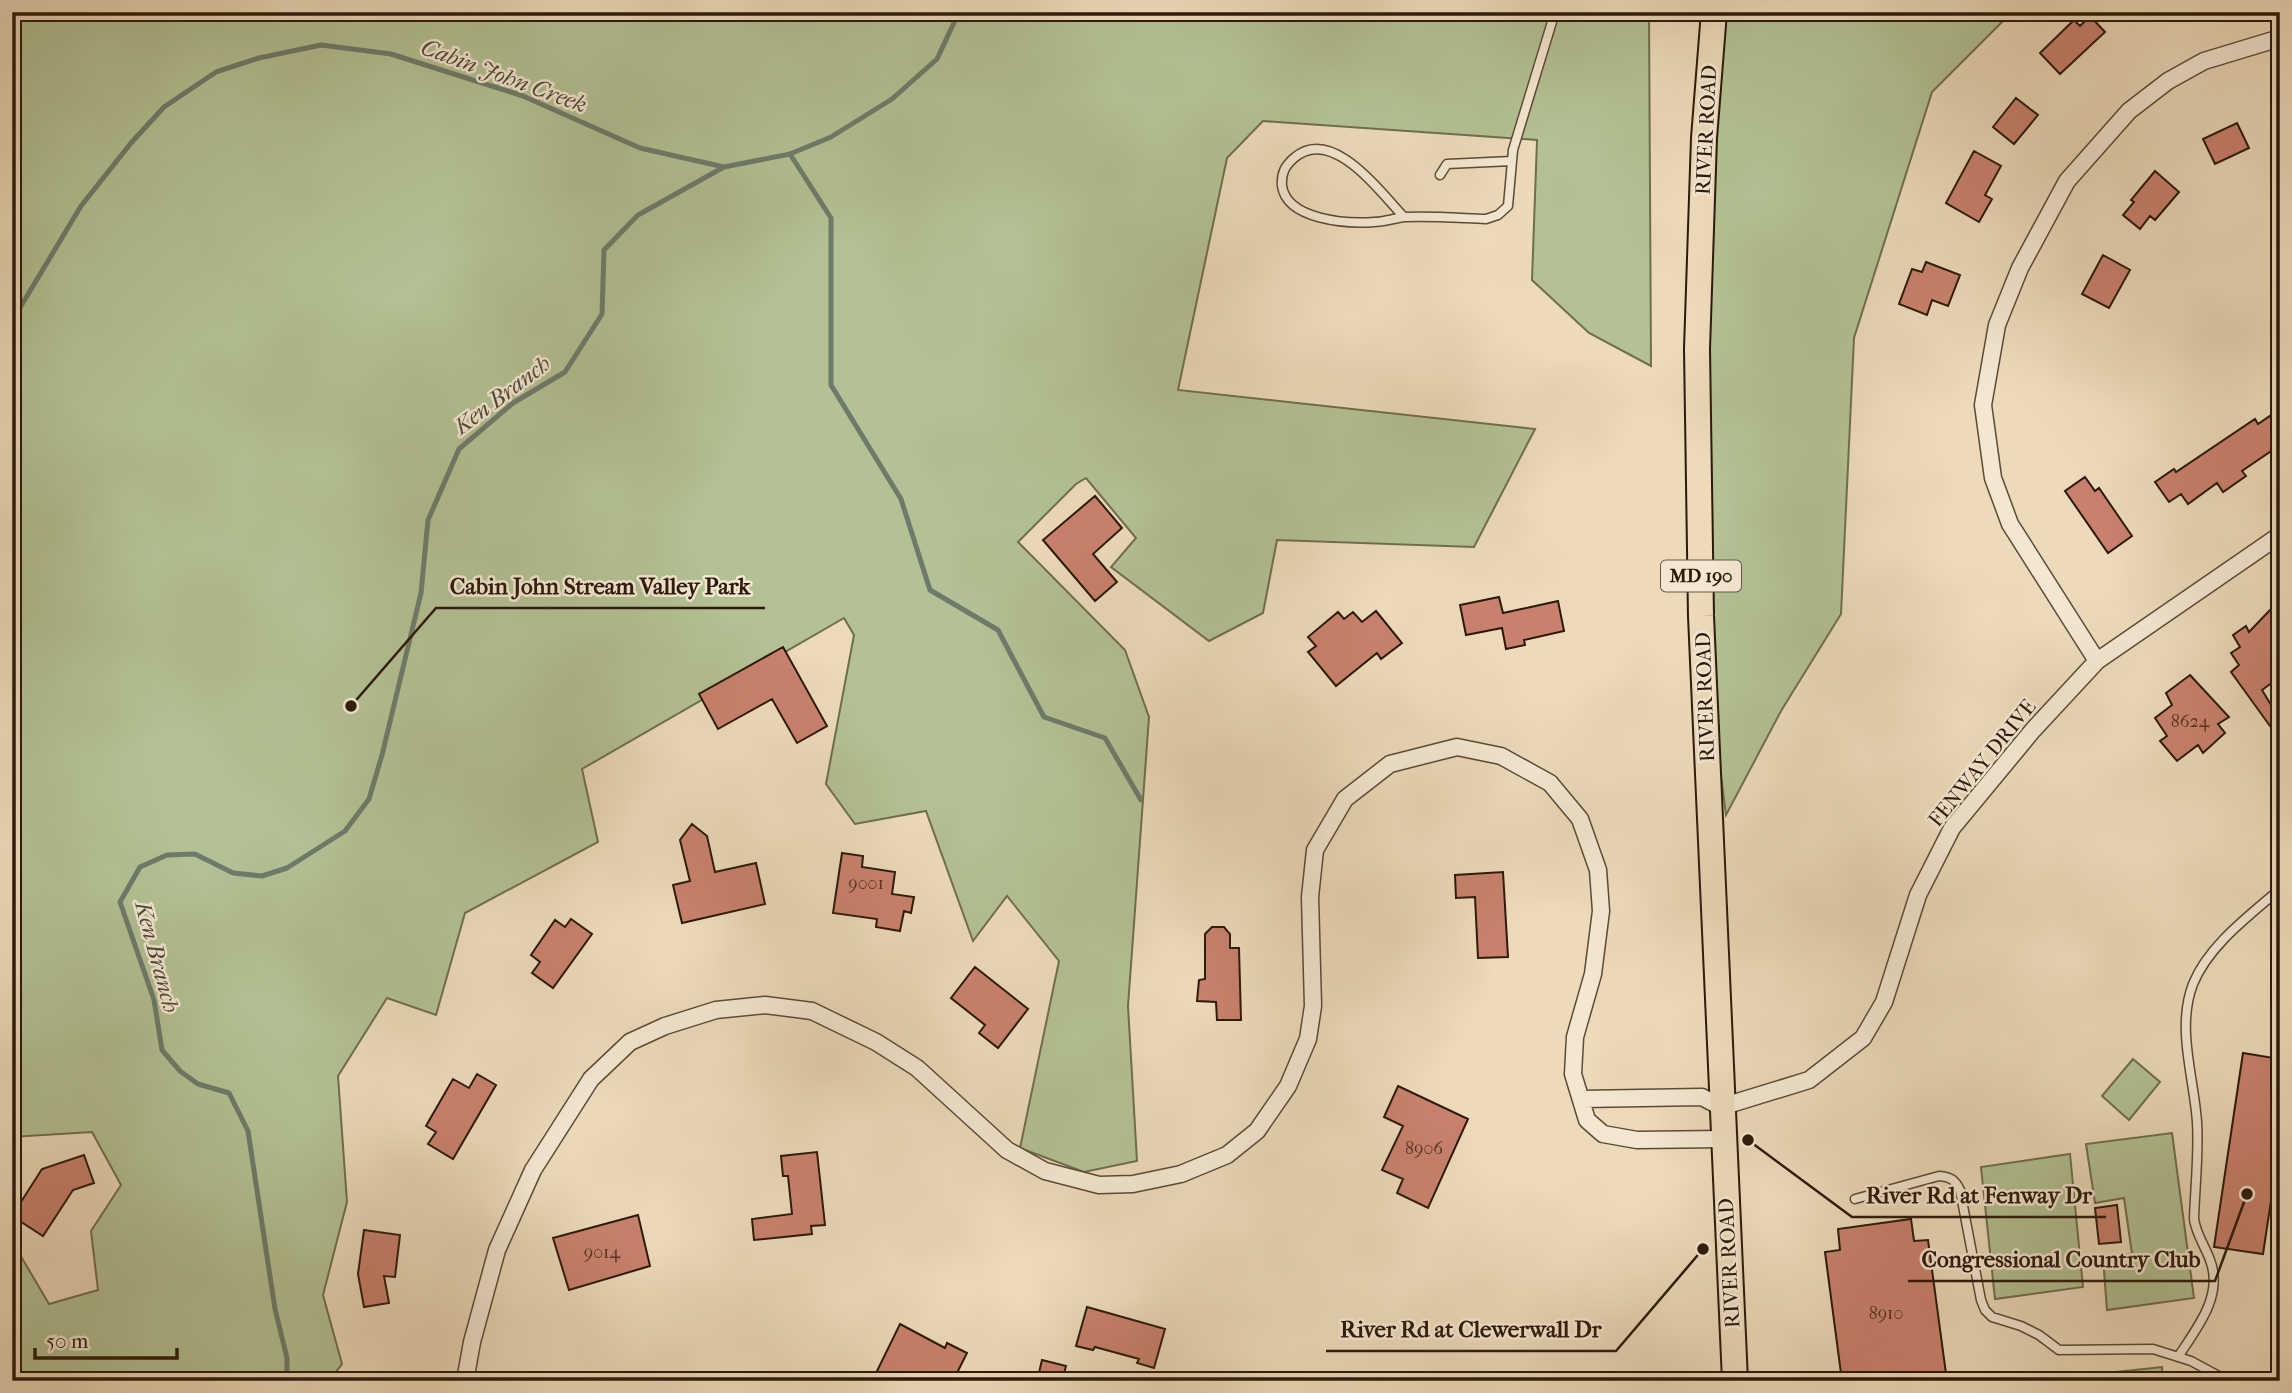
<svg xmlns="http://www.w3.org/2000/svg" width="2292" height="1393" font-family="'IM FELL French Canon',serif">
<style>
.green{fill:#b3c194;stroke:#6f6e4e;stroke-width:2}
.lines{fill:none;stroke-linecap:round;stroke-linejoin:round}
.stream{stroke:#6d7b6b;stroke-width:5}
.building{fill:#c9816d;stroke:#2b1a09;stroke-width:2}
.service-casing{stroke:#5b4a35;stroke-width:11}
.minor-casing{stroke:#5b4a35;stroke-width:19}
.primary-casing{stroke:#2b1a09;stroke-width:28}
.service{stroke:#f3e7d2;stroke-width:8}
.minor{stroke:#f3e7d2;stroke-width:16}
.primary{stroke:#ecdaba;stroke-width:24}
.labels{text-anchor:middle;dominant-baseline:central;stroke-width:5;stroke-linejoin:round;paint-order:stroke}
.number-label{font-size:18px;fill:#523422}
.shield{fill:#f3e7d2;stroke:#675845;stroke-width:2}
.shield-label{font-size:19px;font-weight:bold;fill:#2b1a09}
.street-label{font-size:21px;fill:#2b1a09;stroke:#f3e7d2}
.water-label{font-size:23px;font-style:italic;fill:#4c4a3a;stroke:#f3e7d2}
.leader{fill:none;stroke:#2b1a09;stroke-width:2.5}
.callout-dot{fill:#2b1a09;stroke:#f3e7d2;stroke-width:2.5}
.callout-label{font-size:23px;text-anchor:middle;font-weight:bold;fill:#2b1a09;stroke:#f3e7d2;stroke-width:5;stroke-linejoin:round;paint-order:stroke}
</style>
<rect width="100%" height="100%" fill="#ecdaba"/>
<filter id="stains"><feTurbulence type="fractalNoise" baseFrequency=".00286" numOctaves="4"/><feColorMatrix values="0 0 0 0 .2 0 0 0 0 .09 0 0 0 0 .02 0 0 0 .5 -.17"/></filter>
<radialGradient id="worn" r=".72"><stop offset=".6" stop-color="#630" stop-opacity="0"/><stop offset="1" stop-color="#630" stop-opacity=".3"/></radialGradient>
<path class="green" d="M12 12H1649L1651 366 1589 333 1532 280 1537 140 1263 121 1227 158 1178 390 1535 429 1474 547 1277 540 1263 613 1209 641 1111 567 1136 538 1086 478 1076 484 1018 542 1125 650 1149 717 1128 1006 1137 1161 1084 1172 1020 1148 1059 961 1007 896 973 941 926 811 855 824 826 784 854 635 844 618 582 769 598 842 465 913 436 1015 387 998 338 1076 347 1202 323 1295 342 1364 329 1381H12V1324L14 1321 12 1316V1257L19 1253 49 1304 98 1290 91 1231 121 1185 92 1132 12 1137Z
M1714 12H2012L1932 92 1854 338 1841 614 1781 711 1726 815 1701 616Z
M2133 1059 2160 1082 2129 1120 2102 1096Z
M2172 1133 2194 1298 2107 1310 2103 1258 2132 1254 2124 1198 2095 1203 2086 1144Z
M2070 1154 2083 1287 1995 1299 1981 1167Z
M2162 1367 2163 1381H2059V1378Z"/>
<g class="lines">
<path class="stream" d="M790 154 831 218V385L901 499 930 590 998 630 1044 717 1105 738 1141 800
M12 321 81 206 131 143 164 107 216 72 259 58 321 45 391 54 523 96 640 148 724 167 790 154 831 137 892 99 937 59 959 12
M287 1381V1358L275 1309 248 1131 229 1093 198 1084 180 1071 162 1050 154 1000 120 902 140 867 167 855 195 854 233 873 262 876 287 868 345 831 369 799 382 755 421 593 428 520 459 449 513 403 565 372 602 314 604 250 638 215 724 167"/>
</g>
<path class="building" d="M2090 16 2105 32 2060 74 2040 53 2074 20 2080 26Z
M2016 98 2038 115 2014 144 1993 127Z
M2237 123 2249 148 2215 164 2203 139Z
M1974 151 2001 166 1985 195 1992 199 1979 222 1946 203Z
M2155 171 2179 192 2155 220 2150 216 2140 229 2123 215 2134 202 2131 200Z
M2103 255 2130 270 2109 308 2082 294Z
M1926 262 1960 275 1948 306 1932 300 1927 315 1899 304 1912 269 1922 272Z
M2280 409V445L2242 471 2246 476 2223 492 2217 483 2188 504 2181 494 2169 502 2155 482 2174 469 2176 472 2255 419 2258 424Z
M2085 477 2095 491 2099 488 2132 536 2108 553 2065 491Z
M1095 496 1122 528 1093 554 1117 582 1095 601 1043 540Z
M1499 597 1503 613 1558 601 1564 631 1524 640 1525 645 1506 649 1502 628 1466 635 1460 605Z
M2271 609 2280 625V677L2262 690 2280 720 2270 726 2231 672 2239 665 2231 653 2240 647 2233 635 2246 626 2249 632Z
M1376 611 1402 643 1381 659 1377 653 1336 686 1308 652 1316 646 1308 637 1338 612 1344 619 1353 612 1362 622Z
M783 647 827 726 797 743 772 699 718 729 699 694Z
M2190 675 2229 717 2218 724 2225 733 2203 753 2198 745 2177 761 2160 741 2167 736 2155 718 2172 705 2166 693Z
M692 824 707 836 715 872 756 863 765 904 682 923 673 885 690 881 680 840Z
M842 853 863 856 862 867 895 872 892 894 914 897 911 913 904 911 900 931 876 927 877 919 833 913Z
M1503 872 1508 957 1478 958 1475 897 1456 898 1455 875Z
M571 919 592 934 553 988 532 973 540 962 531 955 555 920 565 927Z
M1212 927H1224L1230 934V948H1239L1241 1020H1217L1216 1002 1197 1001 1199 980 1205 979V934Z
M975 967 1028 1009 998 1048 979 1033 985 1025 951 998Z
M2243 1053 2280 1059V1141L2263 1254 2214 1247Z
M477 1074 496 1085 453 1159 428 1144 436 1132 426 1126 453 1079 469 1088Z
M1398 1086 1468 1119 1428 1208 1397 1193 1403 1179 1382 1170 1403 1126 1384 1117Z
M817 1152 825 1225 811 1226 812 1234 754 1240 752 1219 792 1214 788 1176H783L781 1156Z
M84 1155 94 1183 73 1190 43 1236 12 1216 42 1169Z
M2117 1205 2121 1242 2099 1244 2095 1208Z
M638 1215 650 1266 569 1290 553 1238Z
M1911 1219 1914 1241 1928 1240 1947 1381H1919V1378L1899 1381H1842L1825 1252 1840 1250 1838 1229Z
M364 1230 400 1235 395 1277 384 1276 389 1303 364 1307 358 1274Z
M1087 1307 1165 1329 1154 1368 1137 1363 1139 1359 1095 1347 1093 1350 1076 1346Z
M900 1324 945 1348 947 1343 967 1353 953 1381H886L875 1375Z
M1042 1360 1066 1366 1062 1381H1037Z"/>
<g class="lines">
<defs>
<path id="service" d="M1440 175 1447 164 1512 161
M1404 217C1380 192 1332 125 1294 158 1285 166 1281 173 1282 186 1287 220 1347 224 1374 222 1384 222 1395 218 1405 217 1432 216 1459 218 1486 219L1498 215 1508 206 1513 150 1555 12
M1855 1199 1939 1176C1951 1177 1955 1180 1960 1190L1981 1300 1985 1310 1992 1317 2021 1326 2039 1335 2059 1350 2153 1349 2191 1361 2228 1381
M2178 1357C2196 1329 2224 1296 2210 1260 2205 1246 2196 1234 2194 1219 2195 1187 2199 1154 2197 1122 2194 1077 2176 1028 2193 984 2209 945 2249 916 2280 889"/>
<path id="minor" d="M2097 661 2010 524 1993 478 1983 405 1997 325 2020 268 2067 181 2129 111 2168 81 2204 61 2280 38
M1581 1099 1702 1097 1721 1107 1809 1080 1863 1038 1884 1002 1918 895 1952 828 2033 730 2097 661 2280 535
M465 1381 472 1342 497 1250 533 1170 591 1079 630 1042 665 1026 716 1010 765 1005 812 1011 876 1042 917 1068 1007 1150 1045 1171 1099 1185 1133 1184 1181 1174 1227 1155 1257 1131 1288 1086 1308 1039 1313 1006 1310 897 1315 850 1345 799 1390 764 1457 747 1501 756 1550 783 1580 819 1598 870 1601 911 1593 974 1575 1037 1573 1074 1587 1120 1603 1134 1637 1140 1723 1139"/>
<path id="primary" d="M1714 12 1704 138 1697 349 1701 616 1735 1381"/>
</defs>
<use href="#service" class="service-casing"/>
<use href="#minor" class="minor-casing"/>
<use href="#primary" class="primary-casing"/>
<use href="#service" class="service"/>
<use href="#minor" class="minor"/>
<use href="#primary" class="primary"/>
</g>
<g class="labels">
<g class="number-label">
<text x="2190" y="721">8624</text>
<text x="866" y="883">9001</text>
<text x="1424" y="1148">8906</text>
<text x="602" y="1252">9014</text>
<text x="1886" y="1313">8910</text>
</g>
<rect class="shield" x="1661" y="560.5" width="80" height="31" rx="5"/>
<g class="shield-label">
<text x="1701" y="576">MD 190</text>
</g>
<g class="street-label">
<text transform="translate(1706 130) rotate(-87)">RIVER ROAD</text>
<text transform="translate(1705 697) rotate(-92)">RIVER ROAD</text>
<text transform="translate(1982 763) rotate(-51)">FENWAY DRIVE</text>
<text transform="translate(1729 1263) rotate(-93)">RIVER ROAD</text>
</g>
<g class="water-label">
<text transform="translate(504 76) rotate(20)">Cabin John Creek</text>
<text transform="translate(502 395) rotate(-37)">Ken Branch</text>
<text transform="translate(157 957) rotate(75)">Ken Branch</text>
</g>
</g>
<path class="leader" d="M351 706L436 608H765M1748 1140L1852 1217H2106M2247 1194L2215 1281H1908M1703 1249L1616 1351H1326"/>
<g class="callout-dot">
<circle cx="351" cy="706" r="7"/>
<circle cx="1748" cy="1140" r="7"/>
<circle cx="2247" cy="1194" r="7"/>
<circle cx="1703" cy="1249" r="7"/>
</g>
<g class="callout-label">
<text x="600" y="594">Cabin John Stream Valley Park</text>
<text x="1979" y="1203">River Rd at Fenway Dr</text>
<text x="2061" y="1267">Congressional Country Club</text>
<text x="1471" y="1337">River Rd at Clewerwall Dr</text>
</g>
<rect width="2292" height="1393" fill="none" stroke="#ecdaba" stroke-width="42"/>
<rect x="14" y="14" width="2264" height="1365" fill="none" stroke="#2b1a09" stroke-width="3.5"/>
<rect x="21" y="21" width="2250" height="1351" fill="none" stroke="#2b1a09" stroke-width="2"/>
<path d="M35 1348v10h142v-10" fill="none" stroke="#2b1a09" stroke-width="3.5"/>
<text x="46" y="1348" font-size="21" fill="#2b1a09" stroke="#f3e7d2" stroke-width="5" paint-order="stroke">50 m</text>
<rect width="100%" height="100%" filter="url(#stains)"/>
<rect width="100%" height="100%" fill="url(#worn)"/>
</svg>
